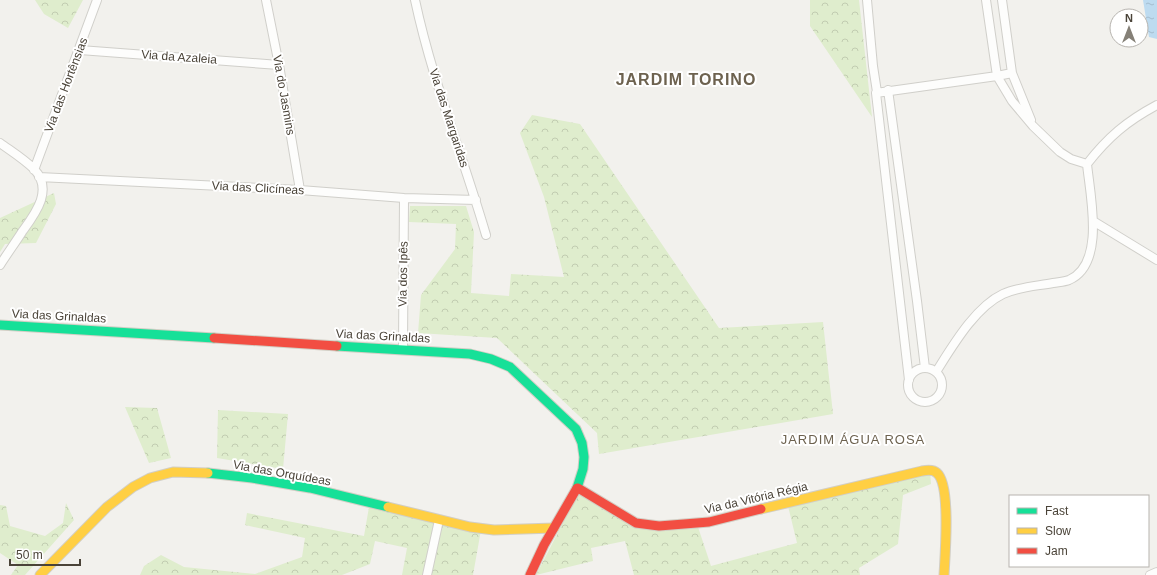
<svg xmlns="http://www.w3.org/2000/svg" width="1157" height="575" font-family="Arial,sans-serif">
<style>
.forest{fill:url(#forest-crowns)}
.water{fill:url(#water-ripples)}
.lines{fill:none;stroke-linecap:round;stroke-linejoin:round}
.street-casing{stroke:#d0cfca;stroke-width:10}
.fast-casing{stroke:#d2cec4;stroke-width:11}
.slow-casing{stroke:#d2cec4;stroke-width:11}
.jam-casing{stroke:#d2cec4;stroke-width:11}
.street{stroke:#fdfdfc;stroke-width:8}
.fast{stroke:#16e098;stroke-width:9}
.slow{stroke:#ffcf43;stroke-width:9}
.jam{stroke:#f24e42;stroke-width:9}
.labels{text-anchor:middle;dominant-baseline:central;stroke-width:4;stroke-linejoin:round;paint-order:stroke}
.street-label{font-size:12px;fill:#4a4338;stroke:#fff}
.neighbourhood-label{font-size:13px;letter-spacing:1px;fill:#6d624f;stroke:#fff}
.district-label{font-size:16px;font-weight:bold;letter-spacing:1px;fill:#6d624f;stroke:#fff}
</style>
<defs>
<pattern id="forest-crowns" width="20" height="18" patternUnits="userSpaceOnUse"><rect width="20" height="18" fill="#dfedcd"/><path d="M2 6a3 3 0 1 1 6 0M12 15a3 3 0 1 1 6 0" fill="none" stroke="#c1ccb1"/></pattern>
<pattern id="water-ripples" width="26" height="14" patternUnits="userSpaceOnUse"><rect width="26" height="14" fill="#bddbf0"/><path d="M2 4q2-2 4 0t4 0M15 11q2-2 4 0t4 0" fill="none" stroke="#a4bdcf"/></pattern>
</defs>
<rect width="100%" height="100%" fill="#f2f1ed"/>
<path class="forest" d="M35 0H83L68 28 44 14Z
M810 0H859L872 117 810 26Z
M532 115 580 124 719 328 823 322 833 414 599 454 597 433 497 338 418 333 421 295 455 249 456 224 409 222 410 206H466L474 232 471 293 509 296 511 274 564 277 544 197 520 133Z
M54 193 56 204 36 243 5 244 0 252V218Z
M125 407 157 408 171 458 149 463Z
M218 410 288 414 283 469 217 458Z
M930 470 931 484 903 495 898 544 859 568 860 575H634L625 541 591 548 593 561 536 575 578 494 634 527H698L711 566 797 543 788 506Z
M66 503 74 520 25 575H11L18 565 0 553V505L6 506 10 526 45 536 63 523Z
M369 507 481 530 473 575H402L407 548 375 541 370 564 342 575H140L144 566 161 555 184 567 255 574 302 557 305 538 245 525 247 513 364 536Z"/>
<path class="water" d="M1143 0H1157V39L1149 37Z"/>
<g class="lines">
<defs>
<path id="street" d="M266 0 279 65 300 190
M415 0C432 80 463 156 486 235
M867 0 873 66 877 92
M986 0 997 76 1012 101 1033 126 1060 152 1071 159 1087 164
M1002 0 1012 73 1031 120
M80 50 279 65
M888 90 917 301 925 368
M0 143C11 151 24 159 34 169 54 190 35 214 22 232 15 243 7 254 0 265
M34 170 97 0
M39 177 300 190 404 198 476 200
M1093 221 1157 260
M403 349 404 198
M908 385a17 17 0 1 1 34 0a17 17 0 1 1-34 0Z
M936 372C952 347 975 307 1003 294 1018 287 1037 286 1053 283 1058 282 1064 282 1069 280 1106 264 1090 195 1087 164 1108 137 1127 121 1157 105
M909 380 876 93 997 76 1012 73
M427 575 439 520
M1150 575 1157 572"/>
<path id="fast" d="M0 325 214 338
M337 346 470 354 491 359 510 367 576 429 582 443 584 457 583 469 577 488
M208 473 252 478 310 488 388 507"/>
<path id="slow" d="M388 507 470 527 494 530 554 528
M761 509 922 471C927 470 933 469 937 473 951 485 945 556 944 575
M40 575 107 507 133 487 150 478 173 472 208 473"/>
<path id="jam" d="M214 338 337 346
M578 488 636 523 659 526 709 522 761 509
M530 575 544 545 577 488"/>
</defs>
<use href="#street" class="street-casing"/>
<use href="#fast" class="fast-casing"/>
<use href="#slow" class="slow-casing"/>
<use href="#jam" class="jam-casing"/>
<use href="#street" class="street"/>
<use href="#fast" class="fast"/>
<use href="#slow" class="slow"/>
<use href="#jam" class="jam"/>
</g>
<g class="labels">
<g class="street-label">
<text transform="translate(179 57) rotate(4)">Via da Azaleia</text>
<text transform="translate(66 85) rotate(-69)">Via das Hortênsias</text>
<text transform="translate(284 95) rotate(80)">Via do Jasmins</text>
<text transform="translate(449 118) rotate(72)">Via das Margaridas</text>
<text transform="translate(258 188) rotate(3)">Via das Clicíneas</text>
<text transform="translate(403 274) rotate(-89)">Via dos Ipês</text>
<text transform="translate(59 316) rotate(3)">Via das Grinaldas</text>
<text transform="translate(383 336) rotate(3)">Via das Grinaldas</text>
<text transform="translate(282 473) rotate(10)">Via das Orquídeas</text>
<text transform="translate(756 498) rotate(-13)">Via da Vitória Régia</text>
</g>
<g class="neighbourhood-label">
<text x="853" y="439">JARDIM ÁGUA ROSA</text>
</g>
<g class="district-label">
<text x="686" y="79">JARDIM TORINO</text>
</g>
</g>
<rect x="1009" y="495" width="140" height="72" fill="#ffffff" stroke="#b7b4af"/>
<rect x="1017" y="508" width="20" height="6" fill="#16e098" stroke="#b7b4af"/>
<text x="1045" y="515" font-size="12" fill="#4a4338">Fast</text>
<rect x="1017" y="528" width="20" height="6" fill="#ffcf43" stroke="#b7b4af"/>
<text x="1045" y="535" font-size="12" fill="#4a4338">Slow</text>
<rect x="1017" y="548" width="20" height="6" fill="#f24e42" stroke="#b7b4af"/>
<text x="1045" y="555" font-size="12" fill="#4a4338">Jam</text>
<g transform="translate(1129 28)"><circle r="19" fill="#ffffff" stroke="#b7b4af"/>
<path d="M0-3L7 15L0 10L-7 15Z" fill="#858077"/>
<text y="-6" font-size="11" font-weight="bold" text-anchor="middle" fill="#4a4338">N</text>
</g>
<path d="M10 559v6h70v-6" fill="none" stroke="#4a4338" stroke-width="2"/>
<text x="16" y="559" font-size="12" fill="#4a4338" stroke="#ffffff" stroke-width="3" paint-order="stroke">50 m</text>
</svg>
